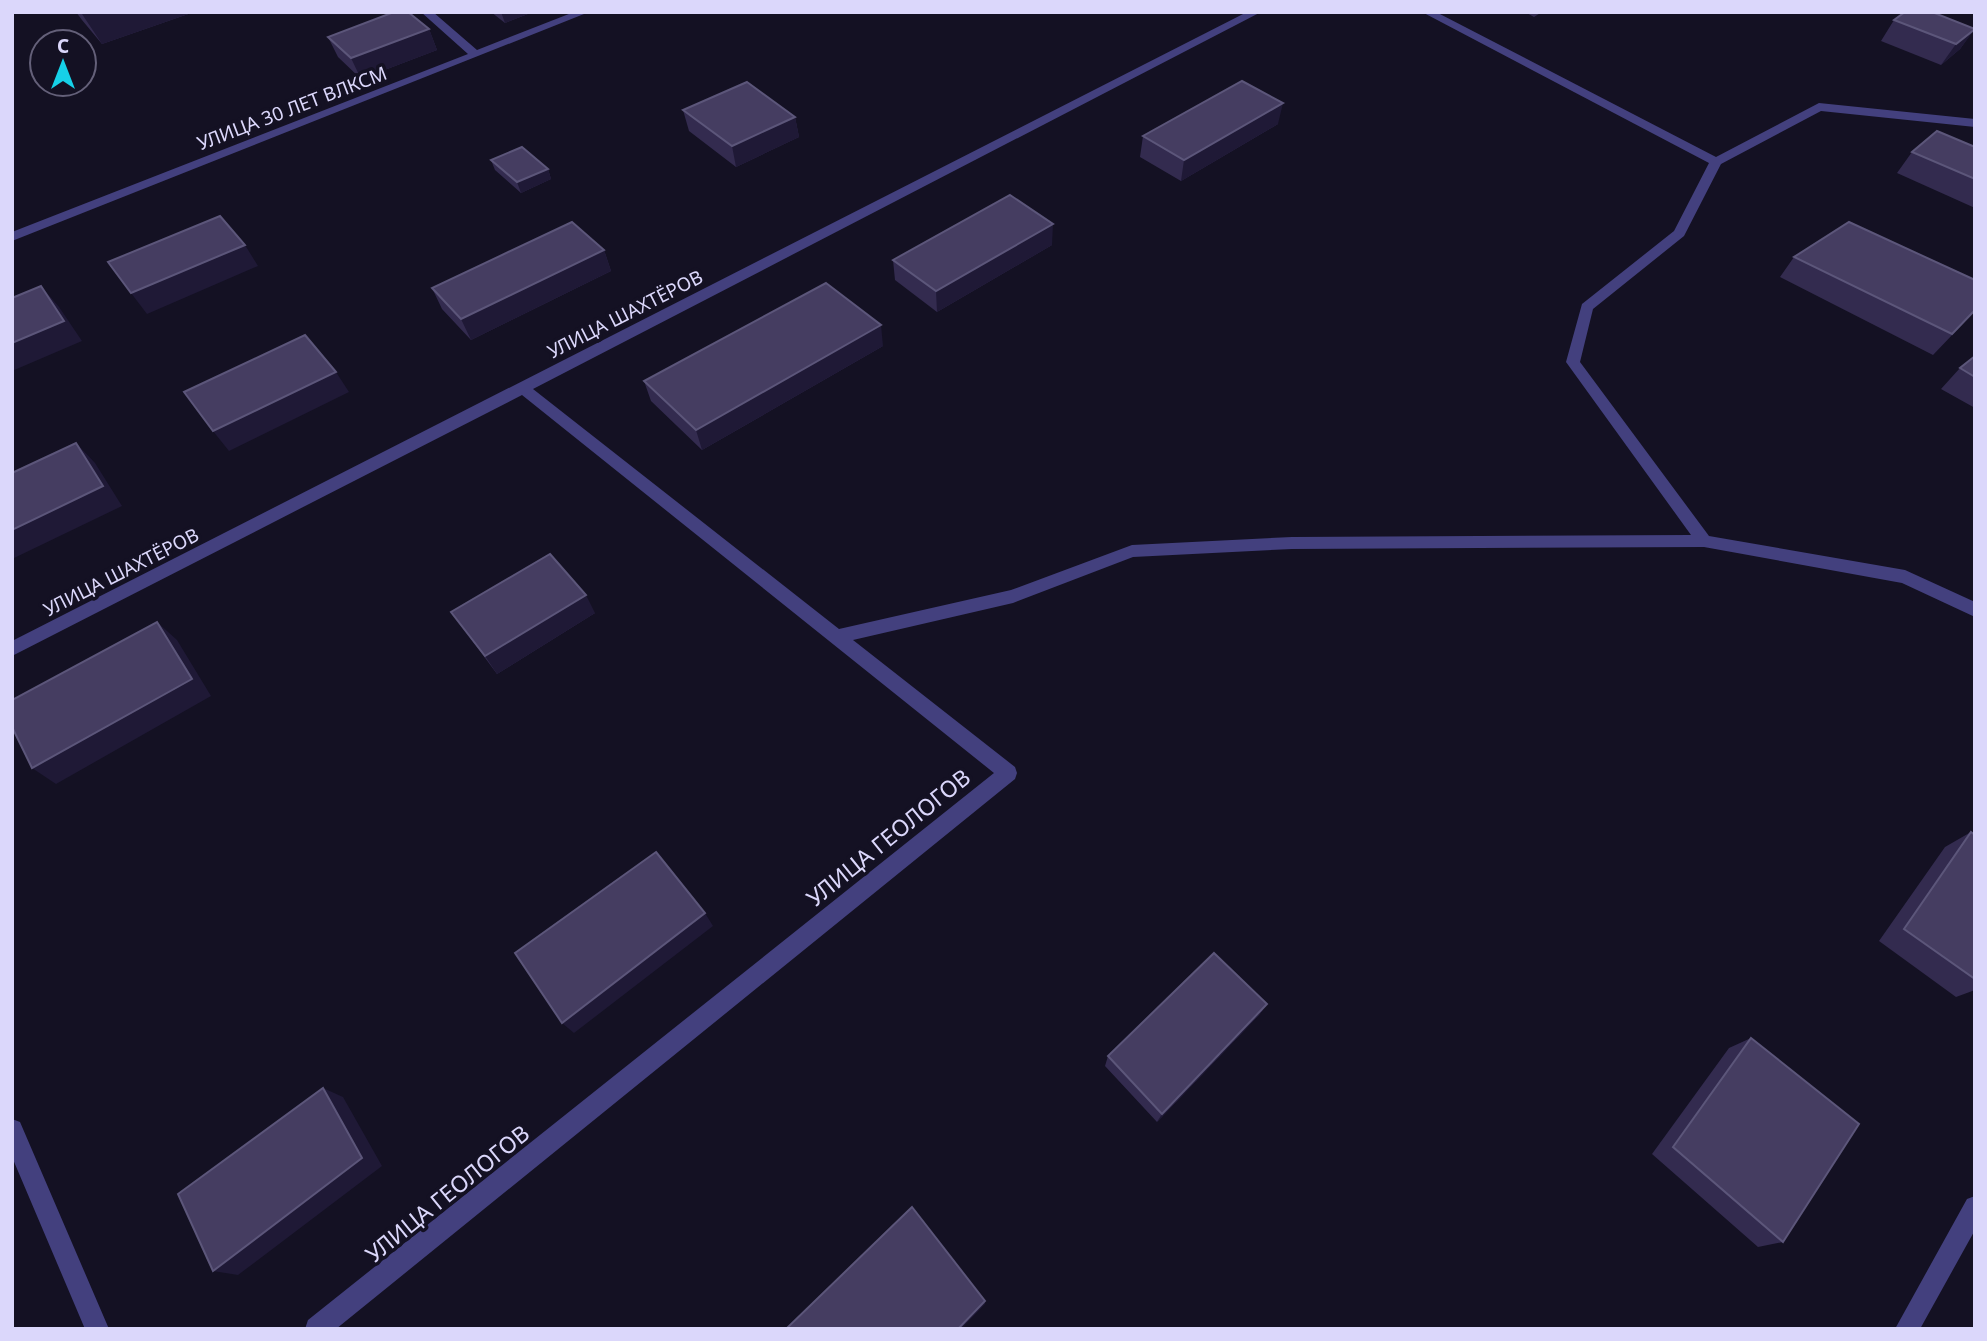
<svg xmlns="http://www.w3.org/2000/svg" width="1987" height="1341" font-family="'Noto Sans',sans-serif">
<style>
.lines{fill:none;stroke-linecap:round;stroke-linejoin:round}
.minor{fill:#43407e;fill-rule:evenodd}
.wall{fill:#332b4f}
.shaded-wall{fill:#1f1936}
.building{fill:#453d61;stroke:#5c567a;stroke-width:2}
.labels{text-anchor:middle;dominant-baseline:central;stroke-width:7;stroke-linejoin:round;paint-order:stroke}
.far-street-label{font-size:19px;fill:#dbd7fb;stroke:#141123}
.street-label{font-size:23px;fill:#dbd7fb;stroke:#141123}
</style>
<rect width="100%" height="100%" fill="#141123"/>
<g class="lines">
<path class="minor" d="M421 12H433L477 50 574 12H589L12 241V232L468 54Z
M1247 12H1261L533 389 839 629 1011 590 1132 545 1292 537 1691 535 1566 362 1582 304 1674 231 1709 163 1422 12H1436L1716 157 1819 103 1975 119V127L1821 111 1721 164 1684 236 1593 309 1580 362 1709 536 1905 570 1975 602V617L1902 583 1704 547 1292 549 1133 557 1013 603 853 640 1015 767 1017 773 1015 779 336 1329H305L308 1320 994 773 522 395 12 656V641Z
M12 1119 20 1122 109 1329H85L12 1157Z
M1975 1196V1230L1920 1329H1895L1967 1199Z"/>
</g>
<path class="wall" d="M76 12H194L102 44 82 20Z
M491 12H533L505 23Z
M1525 12H1542L1534 17Z
M1894 20 1975 28 1960 49 1941 65 1881 41Z
M429 29 437 50 361 79 338 57 328 37Z
M683 110 795 117 799 137 736 167 689 131Z
M1278 124 1181 181 1140 157 1143 136Z
M1975 147V208L1897 173 1912 152Z
M491 160 548 169 551 179 521 193 495 170Z
M1052 245 937 312 895 280 893 260Z
M604 250 611 271 471 340 442 309 432 288Z
M1794 257 1975 311 1933 355 1780 277Z
M883 346 702 450 651 401 644 381Z
M1975 356V408L1941 389 1960 368Z
M451 612 595 613 497 674Z
M1971 832 1975 835V990L1956 997 1879 941 1945 847Z
M1267 1004 1259 1015 1157 1122 1105 1066 1108 1056Z
M1751 1038 1783 1242 1758 1247 1652 1154 1729 1048Z"/>
<path class="shaded-wall" d="M88 12H194L102 44 82 14Z
M501 12H533L505 23Z
M429 29 437 50 361 79 351 58Z
M1975 29 1960 49 1941 65 1956 44Z
M1283 103 1278 124 1181 181 1184 160Z
M795 117 799 137 736 167 732 146Z
M548 169 551 179 521 193 517 182Z
M1053 224 1052 245 937 312 936 291Z
M245 245 258 266 147 314 131 293Z
M604 250 611 271 471 340 461 319Z
M41 286 59 307 82 341 12 371V343Z
M881 325 883 346 702 450 696 430Z
M336 372 349 392 229 451 213 431Z
M76 443 95 463 122 506 12 559V530Z
M586 595 595 613 497 674 485 656Z
M157 622 177 640 211 696 56 784 32 768Z
M705 913 713 926 574 1033 562 1023Z
M1267 1004 1259 1015 1157 1122 1162 1114Z
M323 1088 343 1097 382 1166 238 1275 213 1271Z
M985 1301V1304L961 1329H958Z"/>
<path class="building" d="M394 12H408L429 29 351 58 328 37Z
M1905 12H1932L1975 29 1956 44 1894 20Z
M1242 81 1283 103 1184 160 1143 136Z
M747 82 795 117 732 146 683 110Z
M1937 131 1975 147V179L1912 152Z
M522 147 548 169 517 182 491 160Z
M1010 195 1053 224 936 291 893 260Z
M220 216 245 245 131 293 108 262Z
M572 222 604 250 461 319 432 288Z
M1849 222 1975 280V310L1952 334 1794 257Z
M826 283 881 325 696 430 644 381Z
M41 286 64 321 12 343V298Z
M305 335 336 372 213 431 184 392Z
M1975 356V377L1960 368Z
M76 443 103 486 12 530V473Z
M550 554 586 595 485 656 451 612Z
M157 622 192 679 32 768 12 727V700Z
M1971 832 1975 835V979L1904 929Z
M656 852 705 913 562 1023 515 953Z
M1214 953 1267 1004 1162 1114 1108 1056Z
M1751 1038 1859 1124 1783 1242 1673 1147Z
M323 1088 362 1158 213 1271 178 1194Z
M912 1207 985 1301 958 1329H786Z"/>
<g class="labels">
<g class="far-street-label">
<text transform="translate(292 108) rotate(-21)">УЛИЦА 30 ЛЕТ ВЛКСМ</text>
<text transform="translate(625 314) rotate(-27)">УЛИЦА ШАХТЁРОВ</text>
<text transform="translate(121 572) rotate(-27)">УЛИЦА ШАХТЁРОВ</text>
</g>
<g class="street-label">
<text transform="translate(888 837) rotate(-39)">УЛИЦА ГЕОЛОГОВ</text>
<text transform="translate(447 1193) rotate(-39)">УЛИЦА ГЕОЛОГОВ</text>
</g>
</g>
<rect width="1987" height="1341" fill="none" stroke="#dbd7fb" stroke-width="28"/>
<g transform="translate(63 63)"><circle r="33" fill="#141123" stroke="#646079" stroke-width="2"/>
<path d="M0-5L12 26L0 18L-12 26Z" fill="#16d1e8"/>
<text y="-10" font-size="19" font-weight="bold" text-anchor="middle" fill="#dbd7fb">С</text>
</g>
</svg>
